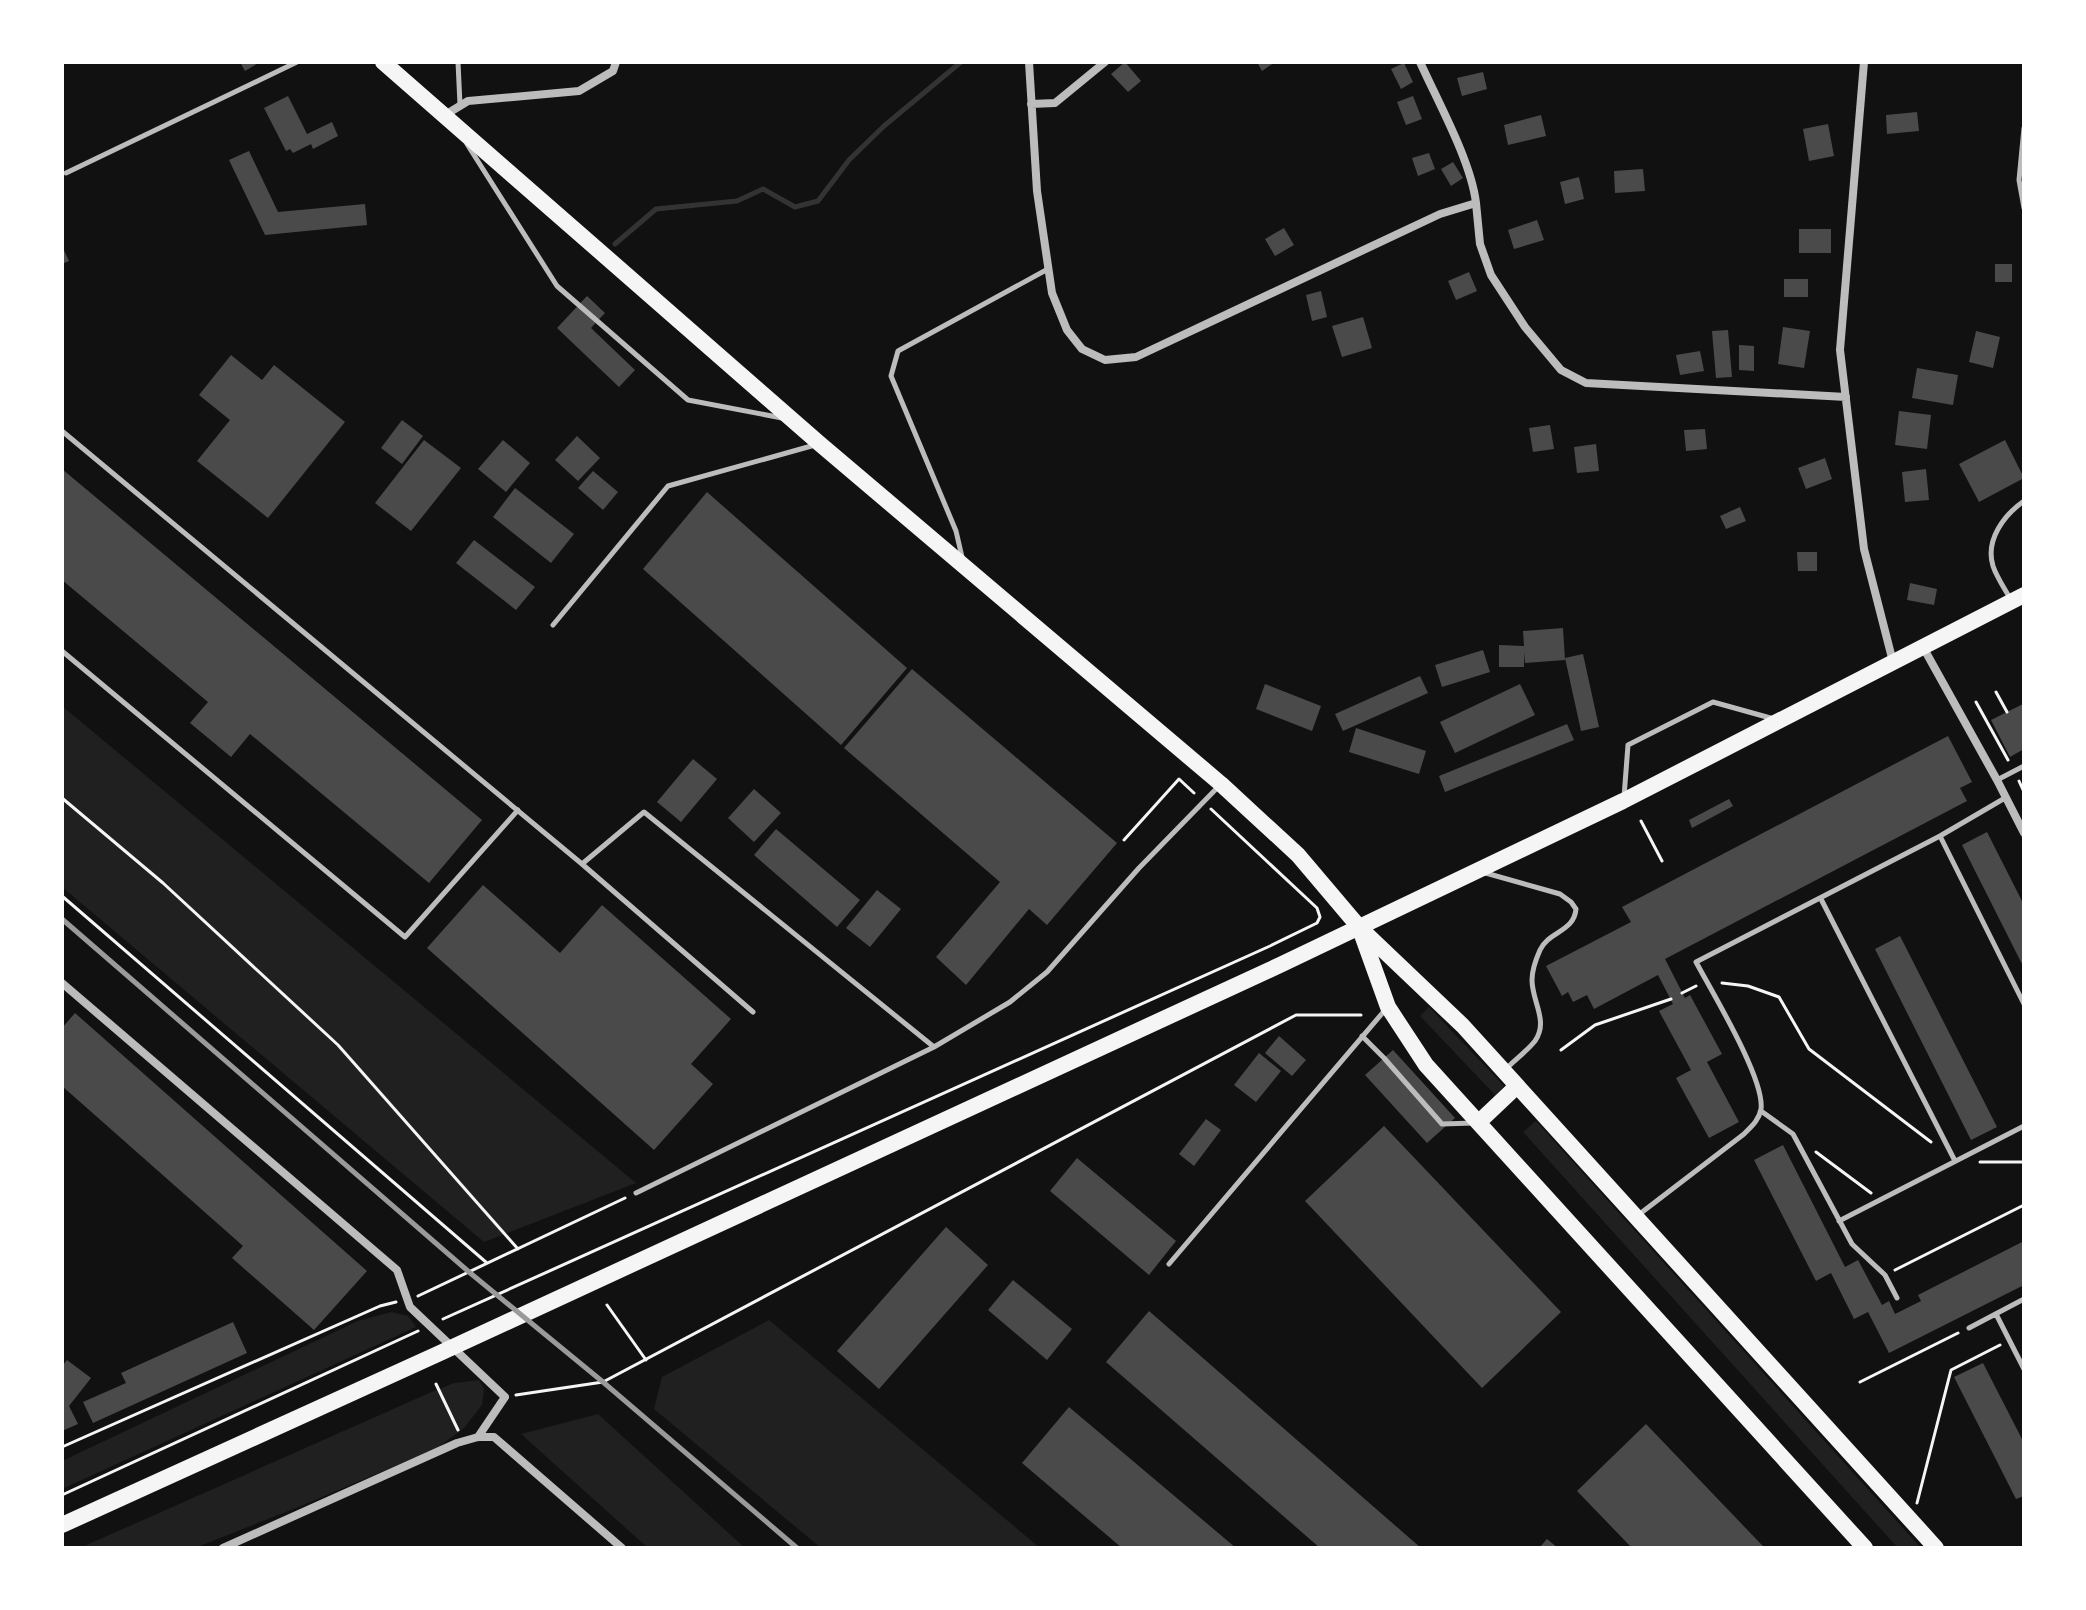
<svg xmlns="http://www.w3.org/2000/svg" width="2086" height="1610" font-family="'DejaVu Sans',sans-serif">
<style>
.green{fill:#202020}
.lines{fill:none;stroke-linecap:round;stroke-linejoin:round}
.stream{stroke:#333;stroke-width:5}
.building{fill:#4a4a4a}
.path{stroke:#f5f5f5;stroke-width:3}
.service{stroke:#bcbcbc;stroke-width:5}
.minor{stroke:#bcbcbc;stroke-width:8}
.secondary{stroke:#f5f5f5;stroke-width:16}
.primary{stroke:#f5f5f5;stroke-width:16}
.rail{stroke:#9a9a9a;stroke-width:5}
</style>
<rect width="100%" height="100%" fill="#111"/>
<path class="green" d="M62 706 636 1183 484 1242 62 887Z
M1429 1007 1504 1086 1495 1095 1420 1016Z
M1536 1121 1921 1548H1898L1523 1132Z
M391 1312 408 1316 416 1327 62 1489V1461L358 1321Z
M769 1320 1040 1548H821L654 1409 662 1377Z
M479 1380 484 1389 482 1405 464 1428 437 1448 301 1506 195 1548H80L427 1394 454 1383Z
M598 1414 745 1548H648L521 1434Z"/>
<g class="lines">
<path class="stream" d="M615 244 656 209 737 201 763 189 795 207 818 201 849 160 884 126 961 62"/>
</g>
<path class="building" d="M240 62H260L245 71Z
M1125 62 1141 81 1128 92 1111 74Z
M1257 62H1275L1262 71Z
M1404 63 1413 82 1401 89 1391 69Z
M1483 72 1487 89 1462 96 1457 78Z
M288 96 307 134 332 122 338 136 313 149 311 144 293 153 290 149 286 151 264 108Z
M1413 96 1422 119 1406 125 1397 102Z
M1917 112 1919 131 1887 134 1886 115Z
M1541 115 1546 136 1508 145 1504 125Z
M1828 124 1834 156 1809 161 1803 129Z
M249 151 278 212 365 204 367 225 265 235 229 160Z
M1429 153 1435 169 1418 176 1412 158Z
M1453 162 1463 178 1451 186 1441 169Z
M1643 169 1645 191 1615 193 1614 171Z
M1579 177 1584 199 1565 204 1560 182Z
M1537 220 1544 240 1514 249 1508 230Z
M1284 228 1294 245 1275 256 1265 239Z
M1799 229H1831V253H1799Z
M62 246 69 261 62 264Z
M1995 264H2012V282H1995Z
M1469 272 1477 291 1456 300 1448 281Z
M1784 279H1808V297H1784Z
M1321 291 1327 317 1312 321 1306 295Z
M587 296 605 313 591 328 635 370 619 387 557 328Z
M1363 317 1372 348 1342 357 1332 326Z
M1783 327 1810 331 1804 368 1778 364Z
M1728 330 1732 377 1716 378 1712 331Z
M1976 331 2000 337 1993 368 1969 362Z
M1739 345 1754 346V371L1739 370Z
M1700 351 1704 371 1680 375 1676 355Z
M231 355 262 380 274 365 345 422 268 518 197 461 230 420 199 395Z
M1917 368 1958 375 1953 405 1912 398Z
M1899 411 1931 415 1927 449 1895 445Z
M402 420 423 436 402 464 381 448Z
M1550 425 1554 449 1533 452 1529 428Z
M1705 429 1707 449 1686 451 1684 430Z
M577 436 600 458 578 481 555 460Z
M424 440 461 468 411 531 375 503Z
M503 440 530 463 506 492 478 469Z
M2005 440 2024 478 1979 502 1959 464Z
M1596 444 1599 471 1577 473 1574 447Z
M1825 458 1832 479 1806 489 1798 468Z
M62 469 482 820 429 883 250 734 231 757 190 723 208 702 62 580Z
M1926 469 1929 500 1905 502 1902 472Z
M593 471 618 492 603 510 578 488Z
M515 488 574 534 551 563 493 517Z
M707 492 907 668 841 745 643 569Z
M1740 507 1746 521 1726 529 1720 516Z
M474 540 535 587 516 610 456 563Z
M1797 552H1817V571H1798Z
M1910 583 1937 589 1934 605 1907 600Z
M1563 628 1565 660 1525 663 1524 652V667H1499V645L1524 646 1523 631Z
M1483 650 1490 672 1442 687 1435 665Z
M1583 654 1599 727 1581 731 1565 658Z
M912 669 1117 843 1047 925 1029 909 966 985 936 957 1000 882 844 748Z
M1420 676 1428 693 1343 731 1335 714Z
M1265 684 1321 706 1312 731 1256 709Z
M1520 684 1535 715 1455 753 1440 722Z
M2023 704 2024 749 2010 757 1991 720Z
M1567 724 1574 740 1445 792 1439 776Z
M1356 728 1426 751 1419 774 1349 752Z
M1948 736 1972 782 1960 788 1967 801 1665 959 1685 998 1690 995 1722 1054 1707 1062 1739 1122 1709 1138 1676 1078 1691 1070 1659 1011 1673 1004 1658 975 1594 1009 1587 995 1573 1002 1568 992 1562 996 1546 966 1631 922 1622 907Z
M693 759 717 779 681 822 657 802Z
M754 789 781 813 754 842 728 818Z
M1729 799 1733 806 1692 828 1689 820Z
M776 829 860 900 837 927 754 855Z
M1987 832 2024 905V968L1962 845Z
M483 885 560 953 602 905 731 1019 691 1064 713 1084 654 1150 427 948Z
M877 890 901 909 870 947 846 928Z
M1900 936 1997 1127 1971 1140 1875 949Z
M75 1013 367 1271 314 1330 232 1258 243 1246 62 1086V1028Z
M1279 1036 1306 1060 1292 1076 1265 1053Z
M1393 1050 1455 1118 1427 1143 1365 1075Z
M1259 1053 1281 1071 1256 1102 1234 1085Z
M1206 1119 1221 1130 1194 1166 1179 1154Z
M1384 1126 1561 1312 1482 1388 1305 1201Z
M1783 1145 1845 1267 1858 1260 1882 1305 1889 1301 1895 1314 1921 1301 1918 1295 2024 1241V1285L1889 1353 1868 1312 1854 1319 1831 1273 1816 1281 1754 1160Z
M1077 1158 1176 1241 1149 1275 1050 1191Z
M946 1227 988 1265 879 1389 837 1351Z
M1013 1280 1072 1329 1047 1360 988 1310Z
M1149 1311 1421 1548H1320L1106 1362Z
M233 1322 247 1353 93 1423 83 1402 126 1383 121 1373Z
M67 1360 91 1378 69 1406 78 1424 62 1431V1366Z
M1983 1363 2024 1443V1496L2016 1499 1954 1377Z
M1069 1407 1236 1548H1122L1022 1463Z
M1646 1424 1759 1542 1765 1548H1632L1577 1491Z
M1547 1539 1558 1548H1539Z"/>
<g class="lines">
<path class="path" d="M1996 692 2007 712
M1976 702 2008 760
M2019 781 2024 792
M62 798 163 883 338 1045 518 1249
M1641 821 1662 861
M1124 840 1179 779 1194 793
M62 896 487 1263
M1722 983 1748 986 1779 997 1809 1049 1931 1142
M1682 993 1696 986
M1561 1050 1595 1025 1671 999
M1816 1152 1871 1193
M1980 1162H2024
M1895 1270 2024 1205
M418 1296 625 1198
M607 1305 646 1360
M443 1319 1270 946 1317 923 1320 917 1317 908 1211 809
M1860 1382 1958 1333
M436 1384 458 1430
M516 1395 603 1382 1296 1015H1361
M62 1447 380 1306 396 1302
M62 1495 418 1331
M1917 1503 1951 1370 2000 1345"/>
<path class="service" d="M458 62 460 105
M2024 128 2019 180 2024 208
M467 144 557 286 688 400 782 418
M66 173 297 62
M62 431 582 864 644 812 934 1047
M962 557 956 531 891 376 898 351 1048 269
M2011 600C2005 589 1997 578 1993 566 1985 540 2004 515 2024 501
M553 625 668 486 815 445
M62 651 405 937 518 810
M1997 780 2024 766
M1624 797 1628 745 1713 702 1774 719
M1940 836 2024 1004
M582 864 753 1012
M1482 872 1560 894 1571 902 1576 909C1574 932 1549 931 1540 950 1536 959 1532 970 1532 980 1532 1002 1549 1021 1535 1041 1527 1051 1516 1059 1507 1068
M1821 899 1955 1161
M1362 1036 1384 1058 1442 1124 1474 1123
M1761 1111 1793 1134 1852 1244 1885 1275 1897 1298
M636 1193 934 1047 1010 1002 1047 972 1139 868 1218 787
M1637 1216 1744 1134C1752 1126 1759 1120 1761 1109 1765 1079 1712 992 1696 962L1940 836 2005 798
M1839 1221 2024 1126
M1169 1264 1385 1010
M1996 1314 2024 1369
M1969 1328 2024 1299"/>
<path class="minor" d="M1029 62 1037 191 1052 293 1067 330 1082 349 1105 360 1136 357 1440 214 1476 203 1480 244 1491 275 1525 327 1561 370 1586 383 1846 397
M1420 62C1438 102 1471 161 1476 203
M1864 62 1840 350 1864 549 1893 662
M1031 104 1055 103 1105 62
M445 115 468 101 579 91 613 71 616 62
M1923 647 1997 780 2024 833
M62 983 397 1270 410 1307 505 1397 478 1437
M223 1548 457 1443 478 1437H494L622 1548"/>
<path class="secondary" d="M383 62 820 444 1221 784 1298 855 1359 927"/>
<path class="primary" d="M1359 927 1463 1026 1936 1548
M1361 932 1388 1007 1426 1065 1865 1548
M1479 1122 1517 1086
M62 1525 440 1353 1280 965 1623 801 2024 595"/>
<path class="rail" d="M62 919 469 1272 603 1382 797 1548"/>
</g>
<rect width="2086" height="1610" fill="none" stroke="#ffffff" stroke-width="128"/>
</svg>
